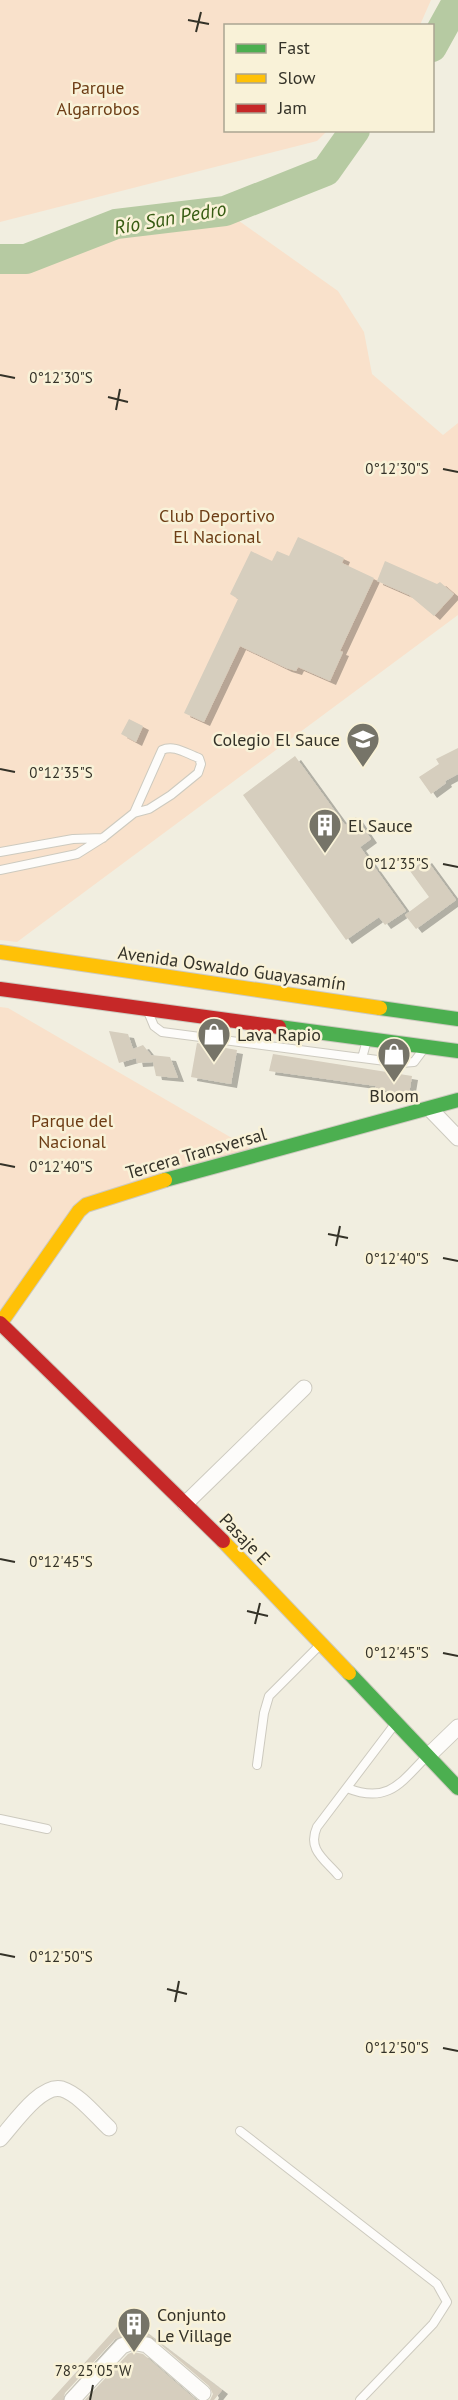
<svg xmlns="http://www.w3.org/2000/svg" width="458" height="2400" font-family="'PT Sans',sans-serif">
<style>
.green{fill:#f9e1cb}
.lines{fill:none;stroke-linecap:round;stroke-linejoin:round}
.river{stroke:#b6caa2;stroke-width:30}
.building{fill:#d6cebe;filter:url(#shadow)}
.lane-casing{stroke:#cdcabf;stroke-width:10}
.street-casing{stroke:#cdcabf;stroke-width:17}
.fast-casing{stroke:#cdcabf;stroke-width:16}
.slow-casing{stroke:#cdcabf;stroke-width:16}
.jam-casing{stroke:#cdcabf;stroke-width:16}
.lane{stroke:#fdfcfa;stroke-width:8}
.street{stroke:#fdfcfa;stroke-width:15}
.fast{stroke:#4caf50;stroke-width:14}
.slow{stroke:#ffc107;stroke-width:14}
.jam{stroke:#c62828;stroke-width:14}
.ticks{fill:none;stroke:#343228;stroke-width:2}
.labels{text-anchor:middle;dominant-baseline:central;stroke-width:5;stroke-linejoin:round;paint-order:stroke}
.park-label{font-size:18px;fill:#6d3d15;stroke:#f9f2d8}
.poi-label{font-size:18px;fill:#343228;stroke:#f9f2d8;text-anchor:start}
.street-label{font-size:18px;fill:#343228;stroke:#f9f2d8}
.water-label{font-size:20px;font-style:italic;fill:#375c13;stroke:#f9f2d8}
.ticks-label{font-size:15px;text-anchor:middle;fill:#343228;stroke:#f9f2d8;stroke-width:5;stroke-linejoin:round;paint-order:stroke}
</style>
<defs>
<filter id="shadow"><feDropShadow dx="6" dy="4" stdDeviation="0" flood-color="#0004"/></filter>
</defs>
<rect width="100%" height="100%" fill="#f1eee0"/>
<path class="green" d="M0 0H431L420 25 225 26V130L327 131 317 141 0 222Z
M225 211 338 291 364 332 372 374 443 435 458 423V615L17 942 0 940V259H26L116 224Z
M0 1007 8 1008 256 1152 84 1203 0 1320Z"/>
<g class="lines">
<path class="river" d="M432 47 458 0
M0 259H26L116 224 225 211 326 171 355 130"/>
</g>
<path class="building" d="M298 537 344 558 342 563 374 578 340 651 343 652 330 681 298 667 296 671 286 668 240 646 204 722 184 713 238 599 230 594 251 551 272 561 277 551 289 556Z
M385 561 437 584 440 582 454 594 434 616 409 595 377 581Z
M129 719 143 726 136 742 121 734Z
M458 748V774L445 781 446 783 431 794 419 777 439 764 436 759Z
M295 756 345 825 356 817 371 839 360 847 406 911 385 925 379 917 346 940 243 795Z
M426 859 456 900 416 929 405 915 429 897 410 871Z
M109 1031 128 1034 133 1049 143 1045 151 1055 170 1057 178 1078 156 1076 153 1062 137 1063 136 1058 119 1063Z
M197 1043 237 1050 231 1084 191 1077Z
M273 1054 412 1076 409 1094 375 1089 376 1086 269 1071Z
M126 2317 222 2390 214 2400H210L213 2394 209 2386 153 2338 133 2332 115 2339 65 2393 63 2400H51Z
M133 2352 143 2354 196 2400H85L128 2354Z"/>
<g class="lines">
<defs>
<path id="lane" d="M0 852 73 839 103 838
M0 870 77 854 104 837 134 813 149 809 171 795 198 773 201 764 199 758C187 754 174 744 162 750L134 813
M149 1014 154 1026 162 1032 353 1057 362 1058 367 1040
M362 1058 401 1063 414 1062 423 1050
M257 1765 264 1713 269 1696 320 1645
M347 1788C387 1804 400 1784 426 1757
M0 1819 47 1829
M338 1875C324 1859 307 1849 317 1827L395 1724
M240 2131 437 2284 447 2302 433 2324 360 2400"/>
<path id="street" d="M430 1109 458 1138
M185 1504 304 1388
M428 1756 458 1727
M0 2139C13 2125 41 2083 62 2089 80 2095 96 2116 109 2128
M72 2400 122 2346 132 2342 147 2345 203 2393"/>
<path id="fast" d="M380 1008 458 1019
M279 1027 458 1051
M165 1180 458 1100
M349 1673 458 1788"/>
<path id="slow" d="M0 952 380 1008
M0 1324 79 1211 86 1205 165 1180
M223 1541 349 1673"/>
<path id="jam" d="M0 989 279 1027
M0 1323 223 1541"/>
</defs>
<use href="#lane" class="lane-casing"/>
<use href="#street" class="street-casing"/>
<use href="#fast" class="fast-casing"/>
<use href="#slow" class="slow-casing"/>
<use href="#jam" class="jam-casing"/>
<use href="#lane" class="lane"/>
<use href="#street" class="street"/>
<use href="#fast" class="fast"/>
<use href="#slow" class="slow"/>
<use href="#jam" class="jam"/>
</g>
<path class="ticks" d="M188 20 209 24M196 32 201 12M0 375 15 378M108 397 128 402M116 410 120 389M443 469 458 472M0 769 15 772M443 864 458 867M0 1164 15 1167M328 1234 348 1238M336 1246 340 1226M443 1258 458 1261M0 1559 15 1562M247 1611 268 1616M255 1624 260 1603M443 1653 458 1656M0 1954 15 1957M167 1989 187 1994M175 2002 179 1981M443 2048 458 2051M90 2400 93 2385"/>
<defs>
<symbol id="school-pin" viewBox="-11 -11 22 30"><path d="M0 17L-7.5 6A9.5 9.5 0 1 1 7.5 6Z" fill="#767468" stroke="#f9f2d8"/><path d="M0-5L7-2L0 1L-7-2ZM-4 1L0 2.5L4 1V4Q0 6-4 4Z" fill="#fff"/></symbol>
<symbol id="building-pin" viewBox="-11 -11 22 30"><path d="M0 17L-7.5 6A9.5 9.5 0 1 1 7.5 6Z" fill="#767468" stroke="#f9f2d8"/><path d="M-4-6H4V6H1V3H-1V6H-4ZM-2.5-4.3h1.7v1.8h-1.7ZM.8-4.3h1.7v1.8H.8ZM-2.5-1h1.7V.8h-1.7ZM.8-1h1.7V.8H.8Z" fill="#fff"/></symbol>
<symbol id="shop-pin" viewBox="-11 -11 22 30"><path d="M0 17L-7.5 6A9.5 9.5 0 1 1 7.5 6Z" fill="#767468" stroke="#f9f2d8"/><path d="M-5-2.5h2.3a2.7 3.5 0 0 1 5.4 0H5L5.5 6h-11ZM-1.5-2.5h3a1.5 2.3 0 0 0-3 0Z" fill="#fff"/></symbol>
</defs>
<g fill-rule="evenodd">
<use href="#school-pin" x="344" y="720" width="38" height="52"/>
<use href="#building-pin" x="306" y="806" width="38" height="52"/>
<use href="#shop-pin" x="195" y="1015" width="38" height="52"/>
<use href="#shop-pin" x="375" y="1035" width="38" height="52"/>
<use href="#building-pin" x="115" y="2305" width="38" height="52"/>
</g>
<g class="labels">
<g class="park-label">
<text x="98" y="87">Parque<tspan x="98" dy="21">Algarrobos</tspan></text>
<text x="217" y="515">Club Deportivo<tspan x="217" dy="21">El Nacional</tspan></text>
<text x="72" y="1120">Parque del<tspan x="72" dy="21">Nacional</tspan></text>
</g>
<g class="poi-label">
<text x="340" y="739" text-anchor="end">Colegio El Sauce</text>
<text x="348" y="825">El Sauce</text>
<text x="237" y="1034">Lava Rapio</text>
<text x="394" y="1095" text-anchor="middle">Bloom</text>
<text x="157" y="2314">Conjunto<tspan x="157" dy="21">Le Village</tspan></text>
</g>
<g class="street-label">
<text transform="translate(232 968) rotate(8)">Avenida Oswaldo Guayasamín</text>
<text transform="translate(196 1153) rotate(-16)">Tercera Transversal</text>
<text transform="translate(245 1539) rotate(46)">Pasaje E</text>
</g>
<g class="water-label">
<text transform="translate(170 218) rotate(-10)">Río San Pedro</text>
</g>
</g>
<g class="ticks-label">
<text x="61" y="383">0°12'30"S</text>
<text x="397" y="474">0°12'30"S</text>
<text x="61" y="778">0°12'35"S</text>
<text x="397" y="869">0°12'35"S</text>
<text x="61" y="1172">0°12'40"S</text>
<text x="397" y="1264">0°12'40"S</text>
<text x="61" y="1567">0°12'45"S</text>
<text x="397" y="1658">0°12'45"S</text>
<text x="61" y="1962">0°12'50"S</text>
<text x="397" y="2053">0°12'50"S</text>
<text x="93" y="2376">78°25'05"W</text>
</g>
<rect x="224" y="24" width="210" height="108" fill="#f9f2d8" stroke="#aaa592" stroke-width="1.5"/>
<rect x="236" y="44" width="30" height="9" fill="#4caf50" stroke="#aaa592" stroke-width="1.5"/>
<text x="278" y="54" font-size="18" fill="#343228">Fast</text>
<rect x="236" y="74" width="30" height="9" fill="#ffc107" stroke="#aaa592" stroke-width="1.5"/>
<text x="278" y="84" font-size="18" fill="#343228">Slow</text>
<rect x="236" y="104" width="30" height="9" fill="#c62828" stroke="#aaa592" stroke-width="1.5"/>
<text x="278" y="114" font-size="18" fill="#343228">Jam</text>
</svg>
